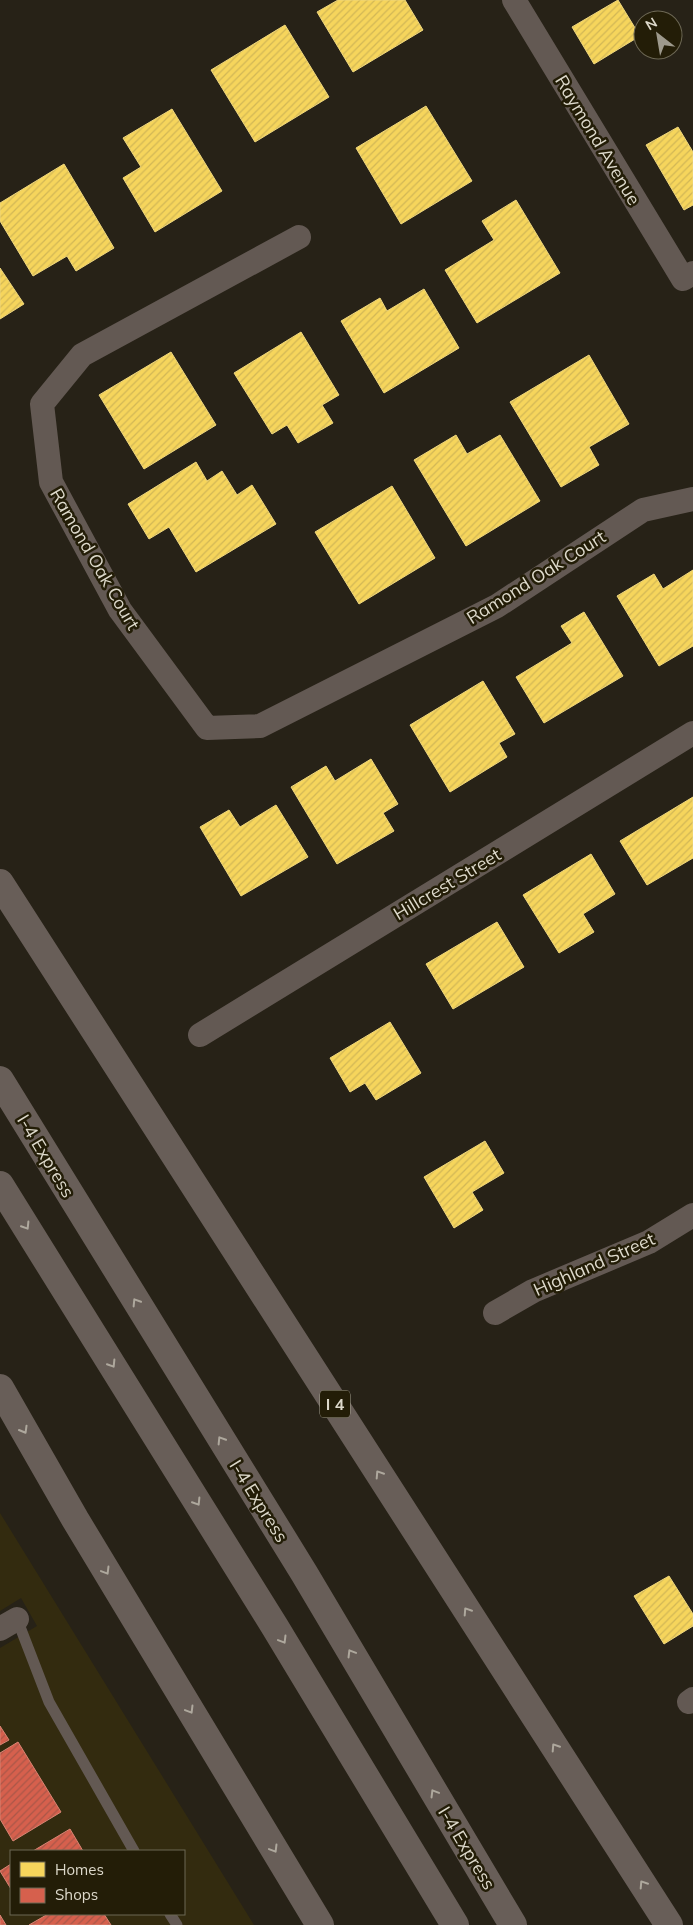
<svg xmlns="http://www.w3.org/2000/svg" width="693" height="1925" font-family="Mulish,sans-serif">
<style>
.built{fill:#332b0f;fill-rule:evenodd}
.homes{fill:url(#homes-hatch);stroke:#eed67d}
.shops{fill:url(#shops-hatch);stroke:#d88473}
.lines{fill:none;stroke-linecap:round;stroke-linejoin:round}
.service{stroke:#635953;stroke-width:11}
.minor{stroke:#635953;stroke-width:24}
.motorway{stroke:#685e58;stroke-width:28}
.oneway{stroke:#aea89d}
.labels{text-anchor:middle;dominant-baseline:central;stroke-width:5;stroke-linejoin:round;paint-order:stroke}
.shield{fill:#231d07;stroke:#a5a190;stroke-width:1}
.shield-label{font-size:16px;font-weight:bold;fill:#ddd9cb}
.street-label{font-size:18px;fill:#ddd9cb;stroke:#231d07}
</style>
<defs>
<pattern id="homes-hatch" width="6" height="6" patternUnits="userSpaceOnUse" patternTransform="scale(1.25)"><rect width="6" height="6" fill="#f6d55c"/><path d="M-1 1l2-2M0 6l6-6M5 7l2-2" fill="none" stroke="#d2b756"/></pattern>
<pattern id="shops-hatch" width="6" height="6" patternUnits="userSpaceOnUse" patternTransform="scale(1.25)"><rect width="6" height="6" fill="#d6604d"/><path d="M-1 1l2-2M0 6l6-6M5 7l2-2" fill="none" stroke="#aa5748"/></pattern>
</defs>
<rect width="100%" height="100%" fill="#272217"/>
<path class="built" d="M0 1513 254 1925H0V1648L37 1626 21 1598 0 1611ZM11 1851H184V1914H11Z"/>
<path class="homes" d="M338 0H405L423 30 353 72 317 12Z
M618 0 640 36 594 64 572 27Z
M285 25 329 97 255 142 211 70Z
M426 106 472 181 401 224 356 148Z
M172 109 222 191 155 232 123 178 141 167 123 138Z
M678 127 693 152V205L684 210 646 145Z
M64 164 114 248 76 271 67 256 33 276 0 221V203Z
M516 200 560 273 477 323 445 270 494 240 482 221Z
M0 268 24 304 0 319Z
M424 289 459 348 384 393 341 321 380 298 387 311Z
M301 332 339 395 322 405 333 423 298 443 287 425 272 434 234 373Z
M171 352 216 425 144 469 99 395Z
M589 355 629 424 589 447 599 465 561 487 510 402Z
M456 435 467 454 500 435 540 501 466 546 414 460Z
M196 462 207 481 222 471 237 495 252 485 276 524 196 572 169 527 149 539 128 504Z
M392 486 435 558 359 604 315 532Z
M693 570V646L659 666 617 596 654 574 663 589Z
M584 612 623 676 544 723 516 677 572 643 561 626Z
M483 681 515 734 499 743 507 757 450 792 410 725Z
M371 759 398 804 383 813 394 831 337 864 291 787 326 766 335 781Z
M693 797V858L647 885 620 841Z
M276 805 308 857 241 896 200 827 229 810 240 827Z
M591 854 615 894 583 914 594 932 559 953 523 895Z
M497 922 524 967 453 1009 426 964Z
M390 1022 421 1073 376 1100 365 1083 350 1092 330 1058Z
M485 1141 504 1173 472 1192 483 1210 454 1228 424 1177Z
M669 1576 693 1614V1626L664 1644 634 1596Z"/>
<path class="shops" d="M0 1726 9 1740 0 1745Z
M18 1742 61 1812 13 1841 0 1819V1753Z
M70 1829 83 1851H33Z
M11 1864V1889L0 1871Z
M48 1914H104L111 1925H29Z
M0 1915 6 1925H0Z"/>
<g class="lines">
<path class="service" d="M17 1619 49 1702 134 1851
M170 1914 177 1925"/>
<path class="minor" d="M514 0 683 279 693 273
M299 237 82 355 42 404 51 482 120 610 207 728 260 726 497 606 643 510 693 499
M200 1035 693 733
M495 1313 533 1291 649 1242 693 1215
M0 1629 17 1619
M689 1702 693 1699"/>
<path class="motorway" d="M0 883 669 1925
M0 1080 304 1573 513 1925
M0 1185 275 1627 455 1925
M0 1388 75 1519 320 1925"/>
</g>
<defs><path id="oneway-chevron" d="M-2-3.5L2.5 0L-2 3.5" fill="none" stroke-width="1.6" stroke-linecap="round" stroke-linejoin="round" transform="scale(1.25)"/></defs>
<g class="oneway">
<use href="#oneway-chevron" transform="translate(26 1226) rotate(58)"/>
<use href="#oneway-chevron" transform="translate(136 1302) rotate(-122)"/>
<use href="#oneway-chevron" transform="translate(112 1364) rotate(58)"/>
<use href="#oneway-chevron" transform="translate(24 1430) rotate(60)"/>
<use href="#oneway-chevron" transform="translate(221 1440) rotate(-122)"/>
<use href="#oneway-chevron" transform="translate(379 1474) rotate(-123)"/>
<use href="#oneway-chevron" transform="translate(197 1502) rotate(58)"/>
<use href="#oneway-chevron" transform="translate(106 1571) rotate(59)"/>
<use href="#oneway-chevron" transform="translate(467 1611) rotate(-123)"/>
<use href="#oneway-chevron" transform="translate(283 1640) rotate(59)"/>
<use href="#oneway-chevron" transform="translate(351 1653) rotate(-121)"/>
<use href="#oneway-chevron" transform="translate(190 1710) rotate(59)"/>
<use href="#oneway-chevron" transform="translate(555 1747) rotate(-123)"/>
<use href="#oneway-chevron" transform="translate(434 1793) rotate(-121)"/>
<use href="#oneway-chevron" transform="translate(274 1849) rotate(59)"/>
<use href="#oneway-chevron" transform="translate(643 1884) rotate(-123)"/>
</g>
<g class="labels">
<rect class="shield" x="320" y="1390.5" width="30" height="27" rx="4"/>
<g class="shield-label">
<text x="335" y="1404">I 4</text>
</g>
<g class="street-label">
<text transform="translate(598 140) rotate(59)">Raymond Avenue</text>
<text transform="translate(95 559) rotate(60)">Ramond Oak Court</text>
<text transform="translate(536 577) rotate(-32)">Ramond Oak Court</text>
<text transform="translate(447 884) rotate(-31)">Hillcrest Street</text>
<text transform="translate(46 1156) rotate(59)">I-4 Express</text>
<text transform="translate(594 1264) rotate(-24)">Highland Street</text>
<text transform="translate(259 1501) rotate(58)">I-4 Express</text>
<text transform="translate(467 1848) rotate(59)">I-4 Express</text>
</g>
</g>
<rect x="10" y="1850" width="175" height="65" fill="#231d07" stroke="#6d6855"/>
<rect x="20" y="1862" width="25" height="15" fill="#f6d55c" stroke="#6d6855"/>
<text x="55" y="1875" font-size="15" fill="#ddd9cb">Homes</text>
<rect x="20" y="1888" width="25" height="15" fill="#d6604d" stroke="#6d6855"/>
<text x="55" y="1900" font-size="15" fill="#ddd9cb">Shops</text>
<g transform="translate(658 35) rotate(329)"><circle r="24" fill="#231d07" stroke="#6d6855"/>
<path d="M0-4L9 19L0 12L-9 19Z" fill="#9d998c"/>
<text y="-8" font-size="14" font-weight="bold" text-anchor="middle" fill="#ddd9cb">N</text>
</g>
</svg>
